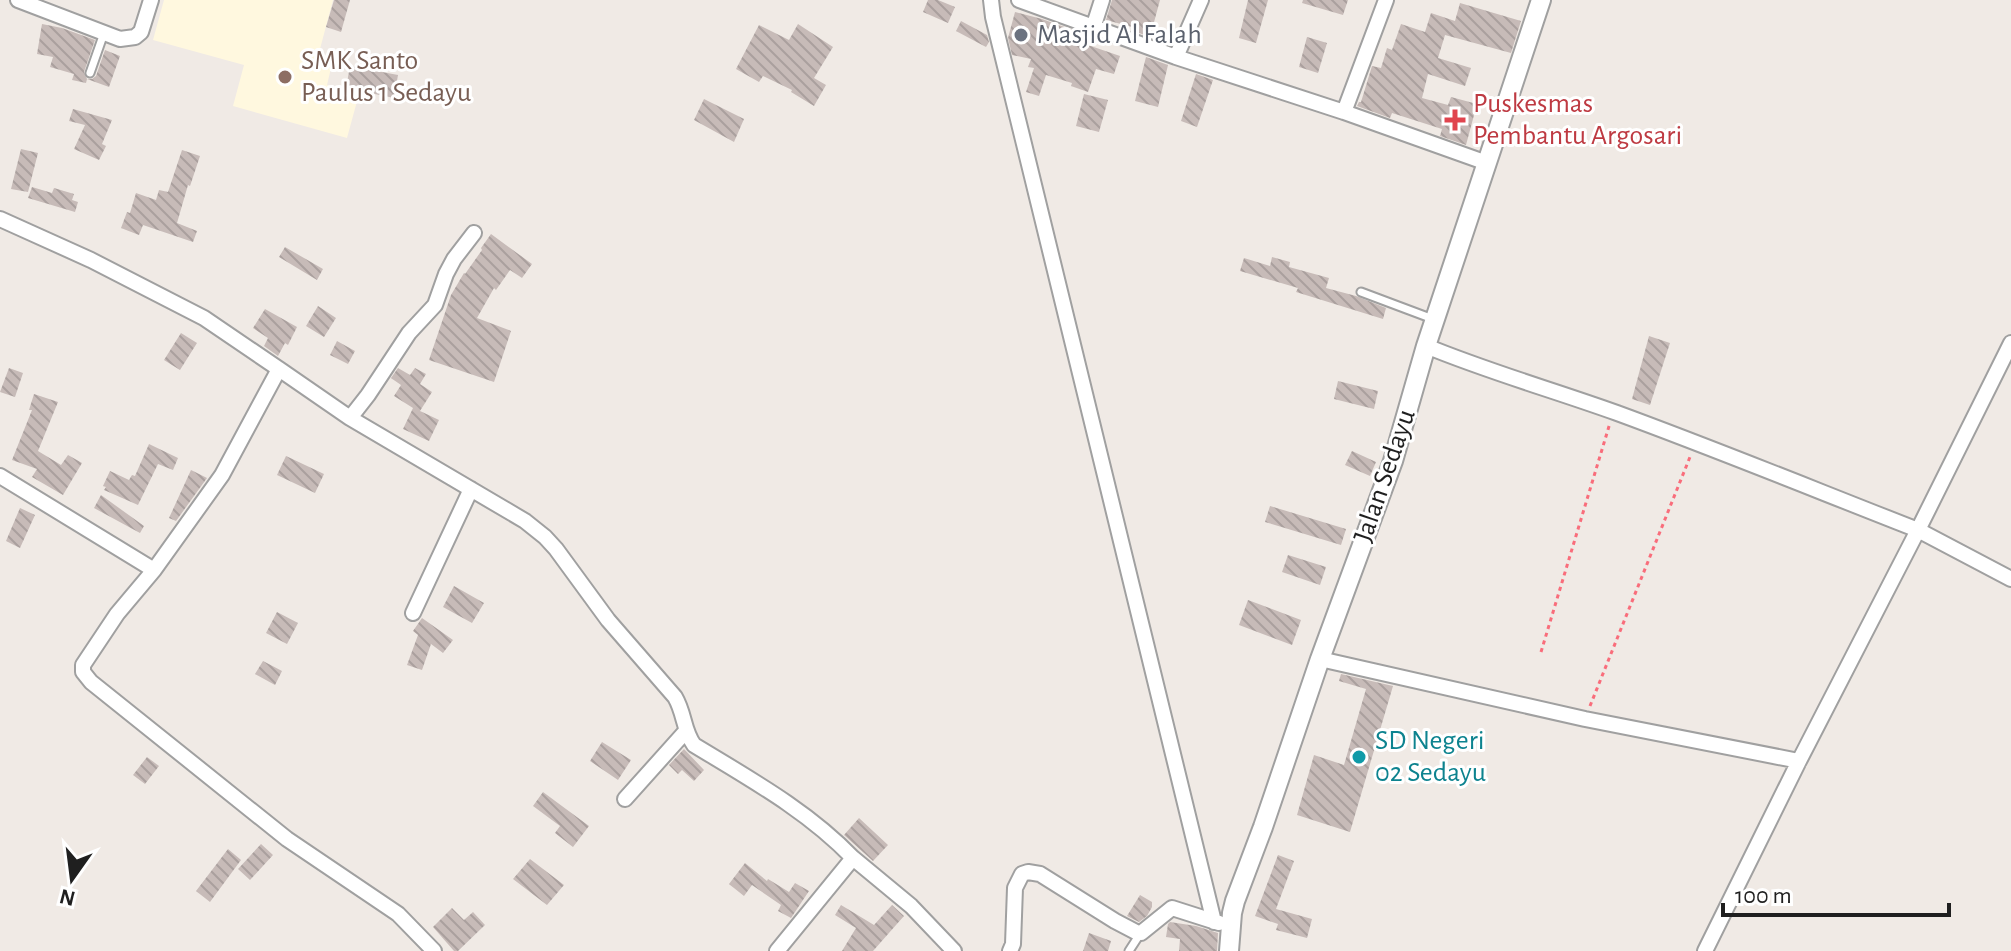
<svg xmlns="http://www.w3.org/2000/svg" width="2011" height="951" font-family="'Alegreya Sans',sans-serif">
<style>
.education{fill:#fff8df}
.building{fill:url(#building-back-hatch)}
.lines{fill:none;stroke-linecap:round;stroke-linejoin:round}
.service-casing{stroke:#a0a0a0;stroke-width:11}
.minor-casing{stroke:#a0a0a0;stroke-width:18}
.tertiary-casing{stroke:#a0a0a0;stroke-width:22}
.path{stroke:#f96d7b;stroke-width:3;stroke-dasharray:4 4;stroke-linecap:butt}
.service{stroke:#fff;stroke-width:7}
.minor{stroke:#fff;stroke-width:14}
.tertiary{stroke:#fff;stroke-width:18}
.worship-dot{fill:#6b7280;stroke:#fff;stroke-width:3}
.education-dot{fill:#8d6e63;stroke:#fff;stroke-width:3}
.health-dot{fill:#e0444e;stroke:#fff;stroke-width:3}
.culture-dot{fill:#0f9aa8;stroke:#fff;stroke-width:3}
.labels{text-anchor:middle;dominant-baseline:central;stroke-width:6;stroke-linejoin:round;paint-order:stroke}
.worship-label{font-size:28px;fill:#5b616d;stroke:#fff;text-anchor:start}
.education-label{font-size:28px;fill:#785e54;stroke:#fff;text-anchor:start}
.health-label{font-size:28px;fill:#be3a42;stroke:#fff;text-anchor:start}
.street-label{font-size:28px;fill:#1f1f1f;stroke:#fff}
.culture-label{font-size:28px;fill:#0d838f;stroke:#fff;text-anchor:start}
</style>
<defs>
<pattern id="building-back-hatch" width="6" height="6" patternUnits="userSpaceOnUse" patternTransform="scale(2)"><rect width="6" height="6" fill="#c7bbb8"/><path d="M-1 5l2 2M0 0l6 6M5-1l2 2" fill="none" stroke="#aaa09e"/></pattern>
</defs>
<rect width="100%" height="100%" fill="#f0eae5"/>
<path class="education" d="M164 0H333L316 64 331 68 327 85 359 94 347 138 233 106 244 65 153 40Z"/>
<path class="building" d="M334 0H350L341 32 326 27Z
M928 0H938L955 7 948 23 923 12Z
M1112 0H1160L1150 37 1131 30 1132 27 1106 20Z
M1248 0H1268L1256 43 1239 38Z
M1303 0H1348L1343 15 1302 3Z
M1460 3 1521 21 1511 53 1445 35 1438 58 1471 68 1465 86 1428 74 1422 98 1448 105 1451 97 1477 104 1466 145 1440 136 1442 129 1392 113 1390 118 1357 106 1359 102H1361L1372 66 1381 68 1387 48 1392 50 1401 24 1425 32 1431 13 1455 21Z
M1015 12 1042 19 1084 34 1082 43 1120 56 1114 74 1096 69 1088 92 1071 86 1072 83 1046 75 1039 96 1026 92 1034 68 1028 67 1031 59 1012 55 1008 38Z
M961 21 987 35 989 42 986 47 956 31Z
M42 24 62 28 95 40 84 72 87 79H92L96 76 105 50 120 56 109 87 87 79 86 83 72 80 74 74 50 67 53 57 37 54Z
M798 24 833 47 814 78 826 85 814 106 791 92 792 90 763 76 759 82 736 69 759 25 789 40Z
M1307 37 1327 43 1318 73 1299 67Z
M1146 57 1168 65 1158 107 1135 101Z
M350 66 398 75 394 98 346 88Z
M1196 74 1213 80 1197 127 1181 121Z
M1084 94 1108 100 1099 132 1076 126Z
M704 99 744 119 734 142 694 120Z
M73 109 112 120 102 144 106 146 99 160 74 149 85 125 69 121Z
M21 149 38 153 28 192 11 189Z
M182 150 200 156 190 186 188 185 177 223 197 231 193 242 143 225 139 235 121 228 127 212 130 213 136 193 156 200 159 190 168 192Z
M32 187 52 193 54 188 74 194 72 200 78 202 75 212 28 198Z
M491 234 532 264 522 278 510 270 496 290 494 288 477 318 511 331 494 382 429 360 451 295 464 273 465 274 482 250 481 248Z
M285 247 323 269 317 280 279 257Z
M1272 257 1290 262 1289 267 1329 278 1326 288 1356 296 1386 308 1383 319 1296 292 1298 288 1240 271 1244 258 1270 266Z
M318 306 336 318 324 337 306 326Z
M265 309 297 327 288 345 285 343 278 356 264 346 268 338 253 328Z
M181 333 197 343 180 370 164 360Z
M1649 336 1670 343 1650 405 1632 399Z
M337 341 355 351 348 364 330 355Z
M9 368 23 373 15 397 0 392Z
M398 368 410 375 415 368 426 374 420 384 432 392 420 411 439 420 429 441 403 429 413 408 394 396 401 385 391 378Z
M1338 381 1378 391 1374 409 1334 399Z
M34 394 58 402 38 451 61 465 68 455 82 463 63 495 32 477 37 469 12 460 32 410H29Z
M149 444 178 458 173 470 158 464 138 505 104 490 106 487 103 486 110 471 129 480 132 475 135 476Z
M1352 451 1376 462 1370 476 1345 465Z
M286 456 324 474 315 493 277 475Z
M191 470 207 478 176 521 169 518Z
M101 495 144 526 140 533 94 508Z
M1270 506 1346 529 1341 545 1265 522Z
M20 508 35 515 20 548 6 541Z
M1288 555 1326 567 1320 585 1282 572Z
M454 586 484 603 472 623 443 607Z
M1248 600 1301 620 1292 645 1239 625Z
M277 612 298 623 287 644 266 633Z
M422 618 453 640 443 653 431 644 422 670 407 665 418 635 413 631Z
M263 661 282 671 275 685 255 674Z
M1341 674 1393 686 1350 832 1297 815 1314 755 1344 765 1366 689 1339 681Z
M602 742 631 760 618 780 590 761Z
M684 749 704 770 694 781 682 770 678 774 669 765Z
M147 757 159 766 145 784 133 775Z
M543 792 589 826 573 847 555 833 560 826 533 806Z
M859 818 888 845 873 861 844 835Z
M261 844 273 855 250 880 238 869Z
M228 849 241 860 210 902 196 891Z
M1278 855 1294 861 1276 909 1312 919 1307 938 1276 930 1278 924 1255 916Z
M530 859 564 885 547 905 513 879Z
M745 863 767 881 768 879 789 892 795 883 809 891 791 918 778 911 781 905 752 885 744 896 729 884Z
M1140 895 1152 902V907L1147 916 1139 922 1127 916Z
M841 905 874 925 892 905 904 916 873 951H842L856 928 835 915Z
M452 908 464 920 473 912 485 925 458 951H454L433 927Z
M1170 922 1196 926 1218 933 1217 951H1179L1180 939 1166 937 1168 924Z
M1089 933 1111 941 1108 951H1083Z"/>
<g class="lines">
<defs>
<path id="service" d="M90 73 104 33
M1361 292 1433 319
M1129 951 1140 934"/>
<path id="minor" d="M18 0 120 39 135 37 141 32 151 0
M991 0 993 17 1214 922
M1019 0 1176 57 1344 112 1487 163
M1093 28 1102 0
M1176 57 1201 0
M1344 112 1386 0
M0 219 91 260 204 318 279 369
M2011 343 1918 530 2011 579
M1426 346C1489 372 1553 390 1617 413 1718 450 1818 491 1918 530L1799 761 1705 951
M350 418 525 521 545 537 556 549 608 620 675 697C685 714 683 730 694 745 750 779 808 811 853 858
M0 476 154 570
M413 613 471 489
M1320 659 1585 719 1799 761
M625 799 686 731
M434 951 398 914 287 839 91 682 83 672V665L117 614 154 570 222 475 279 369 350 418 368 395 409 333 435 305 446 274 454 259 474 233
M777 951 853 858 911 906 954 951
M1010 951 1013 944 1015 888 1022 874 1028 872 1040 874 1115 921 1136 932 1141 933 1172 908 1219 923"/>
<path id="tertiary" d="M1229 951 1232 913 1235 901 1263 827 1320 659 1393 461 1426 346 1541 0"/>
</defs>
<use href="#service" class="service-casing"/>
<use href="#minor" class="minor-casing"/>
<use href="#tertiary" class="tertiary-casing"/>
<path class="path" d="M1541 652 1610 423
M1590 706 1690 457"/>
<use href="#service" class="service"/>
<use href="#minor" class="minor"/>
<use href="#tertiary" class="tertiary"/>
</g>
<circle class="worship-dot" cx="1021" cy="35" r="8"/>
<circle class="education-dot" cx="285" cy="77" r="8"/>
<path class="health-dot" d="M1451 108h8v8h8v8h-8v8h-8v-8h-8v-8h8z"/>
<circle class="culture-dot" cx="1359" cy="757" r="8"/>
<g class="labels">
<g class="worship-label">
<text x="1037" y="35">Masjid Al Falah</text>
</g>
<g class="education-label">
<text x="301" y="61">SMK Santo<tspan x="301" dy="32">Paulus 1 Sedayu</tspan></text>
</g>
<g class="health-label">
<text x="1473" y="104">Puskesmas<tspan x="1473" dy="32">Pembantu Argosari</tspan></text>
</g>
<g class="street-label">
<text transform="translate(1385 476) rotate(-71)">Jalan Sedayu</text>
</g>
<g class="culture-label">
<text x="1375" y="741">SD Negeri<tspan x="1375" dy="32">02 Sedayu</tspan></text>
</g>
</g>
<g transform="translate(72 879) rotate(194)" stroke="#ffffff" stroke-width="6" paint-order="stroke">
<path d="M0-6L14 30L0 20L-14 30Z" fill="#1f1f1f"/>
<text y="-12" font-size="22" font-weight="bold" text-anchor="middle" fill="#1f1f1f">N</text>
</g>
<path d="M1723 903v12h226v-12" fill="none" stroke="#1f1f1f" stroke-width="4"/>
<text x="1735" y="903" font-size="24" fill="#1f1f1f" stroke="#ffffff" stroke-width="6" paint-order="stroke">100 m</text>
</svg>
